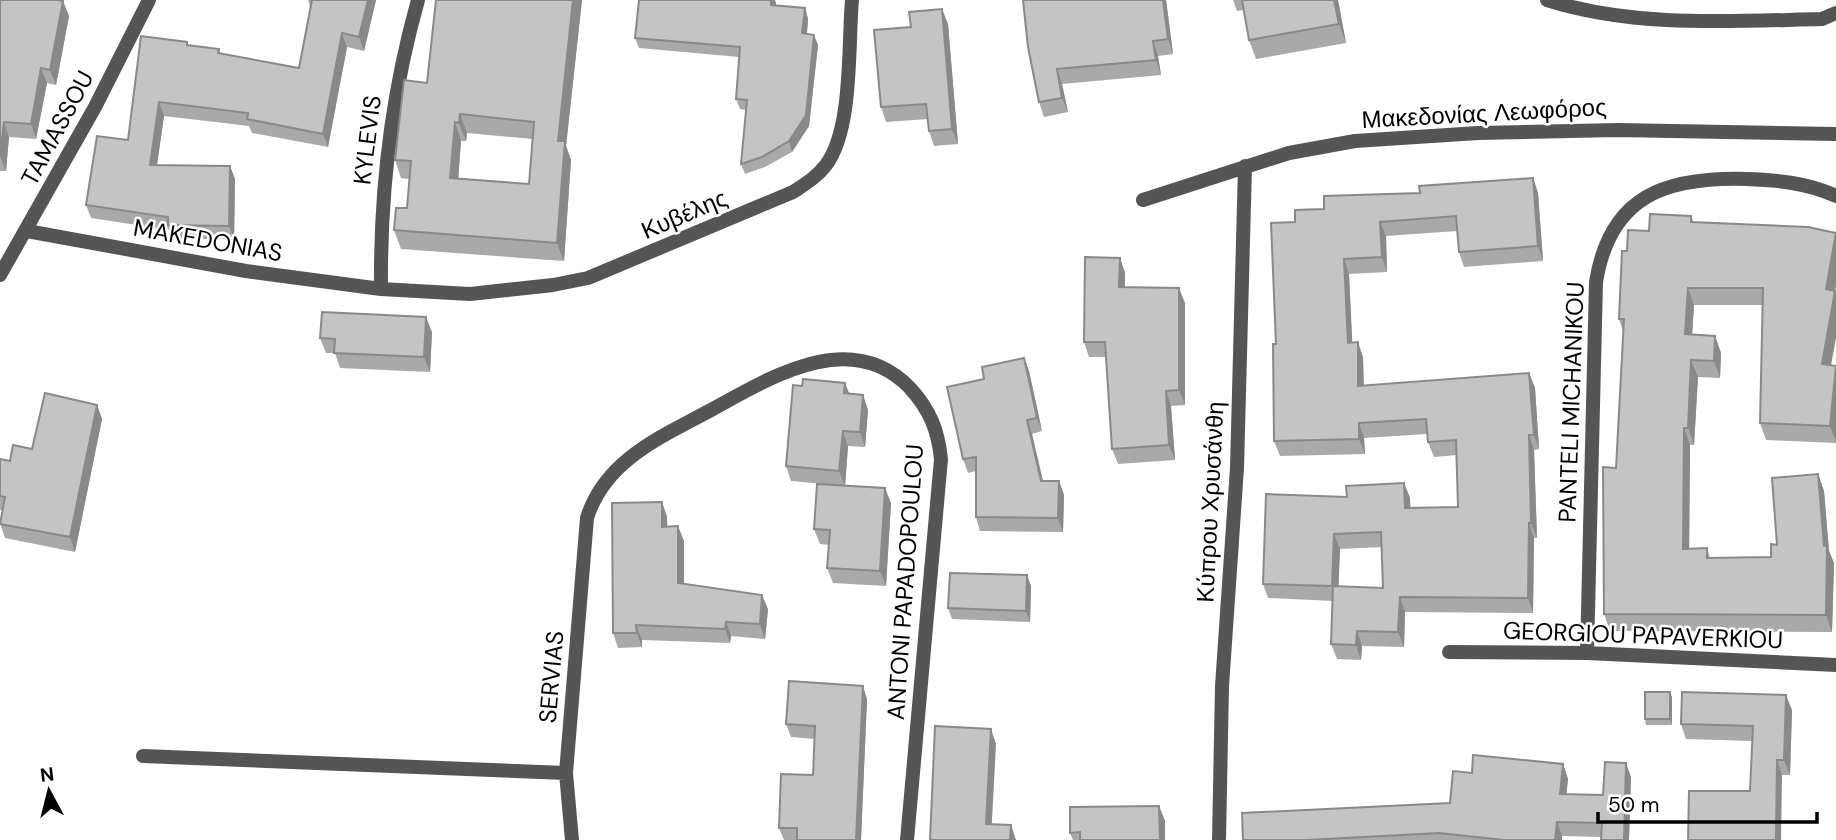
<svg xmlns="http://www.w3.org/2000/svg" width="1836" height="840" font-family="'DM Sans',sans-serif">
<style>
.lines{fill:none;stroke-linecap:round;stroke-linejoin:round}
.street{stroke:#555;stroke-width:14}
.wall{fill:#a9a9a9;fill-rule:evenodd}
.shaded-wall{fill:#898989}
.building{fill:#c4c4c4;stroke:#898989;stroke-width:2;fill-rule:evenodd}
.labels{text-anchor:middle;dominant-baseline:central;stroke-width:5;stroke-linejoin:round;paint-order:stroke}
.street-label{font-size:24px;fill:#000;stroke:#fff}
</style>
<rect width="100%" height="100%" fill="#fff"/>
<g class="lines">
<path class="street" d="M1547 0C1635 28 1731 21 1822 19L1836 13
M1143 200 1289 153 1355 141 1478 133 1618 130 1836 134
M27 231 246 271 381 289 470 294 553 285 588 278 793 192C805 184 817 177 826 165 853 129 848 45 852 0
M0 275 95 107 149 0
M381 289C380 189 391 96 418 0
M1449 652 1587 653 1836 665
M1587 653 1596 282C1610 195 1666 177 1746 179 1777 180 1808 183 1836 196
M143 756 566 773
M572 840 566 773 587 518C605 460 661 437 711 410 771 377 851 327 910 388 930 410 938 430 941 459L907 840
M1219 840 1222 686 1237 468 1245 166"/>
</g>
<path class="wall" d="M0 0 63 1 69 16 56 85 47 83 36 139 9 137 6 171H0Z
M308 0H376L364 51 347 47 328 147 252 133 249 126 164 116 157 165 230 166 235 179 234 239H173L169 230 91 218 86 205 188 45 219 49 220 53 299 68 311 9Z
M436 0H582L566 146 571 160 564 261 401 249 394 230 407 208 409 179 401 178 395 160 427 83ZM467 133 532 139 529 184 458 178 461 141H466Z
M1023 0H1166L1173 54 1158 56 1161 75 1062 84 1068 112 1044 117 1039 102Z
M1233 0H1338L1346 43 1256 59 1249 40 1244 10 1237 11Z
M776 3V5L805 8 808 19 807 34 818 45 809 126 792 152 765 167 745 174 741 164 746 110 740 109 736 99 739 57 639 48 635 38Z
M948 24 958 144 934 146 929 131 928 119 886 122 881 107Z
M1533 178 1538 193 1543 261 1464 267 1459 252 1457 231 1386 236 1387 272 1349 274 1352 343 1363 357 1364 386 1529 373 1535 388 1539 449 1534 450 1537 538H1534L1533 613 1405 612 1404 647 1362 646 1361 660 1337 659 1331 644 1333 601 1268 598 1263 584 1347 497 1404 483 1410 498V508L1458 507 1457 455 1434 457 1428 442 1427 434 1364 438 1365 454 1280 456 1274 441 1276 344 1295 222 1324 209 1420 193ZM1382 547 1383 588 1338 586 1340 549Z
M1691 216 1694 223 1836 233V285L1835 291 1836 337 1831 365 1836 366V443L1766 440 1760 423 1763 305H1694L1692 335 1715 336 1721 353 1720 378 1698 377 1694 445H1690L1689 549 1707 548 1710 558 1771 557 1818 474 1824 491 1829 551 1834 563 1832 632 1610 631 1604 614 1616 468 1623 331 1619 319 1649 231Z
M1120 258 1125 273V287L1185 303V405L1171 406 1175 460 1118 464 1112 449 1106 357H1089L1084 342Z
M432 332 430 372 340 368 335 353H326L320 338Z
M1024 358 1029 371 1042 431 1032 434 1043 481H1059L1064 495 1063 532 980 531 976 517V471L968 473 963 459 984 379Z
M845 383 849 394 863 395 868 410 865 447 848 446 845 486 791 481 786 466 802 386Z
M97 405 102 419 75 552 5 538 0 523 3 510H0V459L10 461 32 449Z
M662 502 667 517V527L684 541V584L768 609 765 639 731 636 730 643 642 640V647L618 648 613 633Z
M891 503 886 586 833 583 827 568 829 545 820 544 814 529Z
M1031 586 1030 622 952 619 948 608Z
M1672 697V725H1646L1645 719Z
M867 699 861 840H784L779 828 813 775 815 739 791 737 786 724Z
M1792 710 1790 775H1782L1752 741 1686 739 1681 724Z
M1563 764 1568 779 1566 794 1603 795 1631 777 1629 840H1602V837L1562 836V840H1243L1450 803 1472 773Z
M1159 806 1165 821V840H1073L1070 833Z"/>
<path class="shaded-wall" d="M368 0H376L364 51 359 37Z
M573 0H582L566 146 571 160 564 261 557 243 558 141Z
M771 0H775L776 3 775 15 771 5Z
M1163 0H1166L1173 54 1168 39Z
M1334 0H1338L1346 43 1339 24Z
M63 1 69 16 56 85 50 70Z
M805 8 808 19 806 44 802 33Z
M942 9 948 24 958 144 952 129Z
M342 33 347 47 328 147 323 134Z
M814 35 818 45 809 126 792 152 789 141Z
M1153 41 1158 56 1161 75 1156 60Z
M41 68 47 83 36 139 31 124Z
M1057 69 1062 84 1068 112 1062 98Z
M159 102 164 116 155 178 150 165Z
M460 114 467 133 466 141 459 123Z
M4 122 9 137 6 171 0 156Z
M455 122 461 141 457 196 450 178Z
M230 166 235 179 234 239 229 226Z
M1533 178 1538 193 1543 261 1538 246Z
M1380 222 1386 236 1387 272 1382 257Z
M1836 235V285L1832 306 1826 289Z
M1120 258 1125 273V302L1119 287Z
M1344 259 1349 274 1353 357 1348 343Z
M1179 288 1185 303V405L1179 390Z
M1688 288 1694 305 1691 351 1685 334Z
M1835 291 1836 293V337L1828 381 1822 364Z
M426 317 432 332 430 372 424 357Z
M1715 336 1721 353 1720 378 1714 361Z
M1358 342 1363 357 1364 401 1358 386Z
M1024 358 1029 371 1042 431 1037 418Z
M1691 360 1698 377 1694 445 1688 428Z
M1836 366V442L1830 426Z
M1529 373 1535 388 1539 449 1534 435Z
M845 383 851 398 844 393Z
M1166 391 1171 406 1175 460 1169 445Z
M863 395 868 410 865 447 860 432Z
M97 405 102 419 75 552 70 537Z
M1027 420 1032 434 1046 495 1041 481Z
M1359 423 1364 438 1365 454 1359 439Z
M1684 428 1690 445 1689 566 1683 549Z
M843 431 848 446 845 486 839 471Z
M1529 435 1534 450 1537 538 1531 523Z
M1818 474 1824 491 1829 551 1834 563 1832 632 1826 615 1824 546Z
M1059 481 1064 495 1063 532 1058 518Z
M1404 483 1410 498 1411 523 1405 508Z
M885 488 891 503 886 586 880 571Z
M662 502 667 517 668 541 662 527Z
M1529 523 1534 538 1533 613 1528 598Z
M678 526 684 541V598L678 583Z
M1334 534 1340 549 1338 601 1332 586Z
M1027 575 1031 586 1030 622 1026 611Z
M762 595 768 609 765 639 760 624Z
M1400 597 1405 612 1404 647 1398 632Z
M726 622 731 636 730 643 725 629Z
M636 625 642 640V647L637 633Z
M1357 631 1362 646 1361 660 1356 645Z
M863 686 867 699 861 840H856Z
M1670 692 1672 697V725L1670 719Z
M1786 695 1792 710 1790 775 1784 760Z
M991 729 996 744 991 839 986 824Z
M1777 760 1782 775 1781 840H1776Z
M1626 763 1631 777 1629 840H1624Z
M1563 764 1568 779 1565 809 1560 794Z
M1159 806 1165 821V840H1160Z
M1557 822 1562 836V840H1555Z
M1011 825 1016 840H1010Z"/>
<path class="building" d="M0 0H57L63 1 50 70 41 68 31 124 4 122 0 156Z
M312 0H368L359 37 342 33 323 134 247 119 248 113 159 102 150 165 230 166 229 226 168 225V217L86 205 97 136 128 140 141 36 187 42V45L219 49 218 53 299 68Z
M436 0H573L558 141H565L557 243 394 230 396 208H407L411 161 395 160 404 80 427 83ZM460 114 534 122 529 184 450 178 455 122 459 123Z
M639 0H771V5L805 8 802 33 814 35 806 115 789 141 762 157 741 164 747 100 736 99 740 47 635 38Z
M1023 0H1163L1168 39 1153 41 1156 60 1057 69 1062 98 1039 102 1028 47Z
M1242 0H1334L1339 24 1249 40Z
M942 9 952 129 929 131 926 104 881 107 874 30 911 27 909 12Z
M1533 178 1538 246 1459 252 1456 216 1380 222 1382 257 1344 259 1348 343 1358 342V386L1529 373 1534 435H1529L1531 523H1529L1528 598 1400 597 1398 632 1357 631 1356 645 1331 644 1333 586 1383 588 1381 532 1334 534 1332 586 1263 584 1266 494 1347 497 1346 486 1404 483 1405 508 1458 507 1456 440 1428 442 1426 419 1359 423V439L1274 441 1273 344H1276L1271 223 1295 222V210L1324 209V196L1420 193 1419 186Z
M1650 214 1691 216V222L1808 227 1836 233 1826 289 1835 291 1822 364 1836 366 1830 426 1760 423 1763 288H1688L1685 334 1715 336 1714 361 1691 360 1688 428H1684L1683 549 1707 548V558L1771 557V544L1777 545 1772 478 1818 474 1824 546H1827L1826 615 1604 614 1603 467 1616 468 1624 319H1619L1622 251H1627L1628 230 1649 231Z
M1085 257 1120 258 1119 287 1179 288V390L1166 391 1169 445 1112 449 1105 342H1084Z
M322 312 426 317 424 357 334 353 335 339 320 338Z
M1024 358 1037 418 1027 420 1041 481H1059L1058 518 976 517V457L963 459 947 387 984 379 982 367Z
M803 379 845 383 844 393 863 395 860 432 843 431 839 471 786 466 793 385 802 386Z
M45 393 97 405 70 537 0 524 5 497 0 496V459L10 461 13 445 32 449Z
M817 484 885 488 880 571 827 568 830 530 814 529Z
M662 502V527L678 526V583L762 595 760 624 726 622 725 629 636 625 637 633H613L612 503Z
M950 573 1027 575 1026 611 948 608Z
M789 681 863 686 856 840H797V828H779L781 774 813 775 815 726 786 724Z
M1645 692H1670V719H1645Z
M1682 692 1786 695 1784 760H1777L1776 840H1688L1689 791H1750L1753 726 1681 724Z
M935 726 991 729 986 824 1011 825 1010 840H930Z
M1473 755 1563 764 1560 794 1603 795 1605 762 1626 763 1624 840H1601L1602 823 1557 822 1555 840H1504L1439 833 1307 840H1243L1242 813 1450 803 1453 771 1472 773Z
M1159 806 1160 840H1080V832L1070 833V807Z"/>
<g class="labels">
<g class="street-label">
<text transform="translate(1484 113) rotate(-3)">Μακεδονίας Λεωφόρος</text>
<text transform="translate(57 128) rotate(-62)">TAMASSOU</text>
<text transform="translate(367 140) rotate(-83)">KYLEVIS</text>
<text transform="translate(684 214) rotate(-23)">Κυβέλης</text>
<text transform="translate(208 240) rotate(10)">MAKEDONIAS</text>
<text transform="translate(1571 402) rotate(-88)">PANTELI MICHANIKOU</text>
<text transform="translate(1210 502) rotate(-87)">Κύπρου Χρυσάνθη</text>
<text transform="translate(905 582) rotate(-86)">ANTONI PAPADOPOULOU</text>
<text transform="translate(1643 635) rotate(2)">GEORGIOU PAPAVERKIOU</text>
<text transform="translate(551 677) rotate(-85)">SERVIAS</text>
</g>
</g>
<g transform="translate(49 791) rotate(353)" stroke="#ffffff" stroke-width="5" paint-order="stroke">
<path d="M0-5L12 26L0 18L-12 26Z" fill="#000000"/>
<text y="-10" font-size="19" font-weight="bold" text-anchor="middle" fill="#000000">N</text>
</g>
<path d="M1598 812v10h219v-10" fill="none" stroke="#000000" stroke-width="3.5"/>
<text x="1608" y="812" font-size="21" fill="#000000" stroke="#ffffff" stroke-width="5" paint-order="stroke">50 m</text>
</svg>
